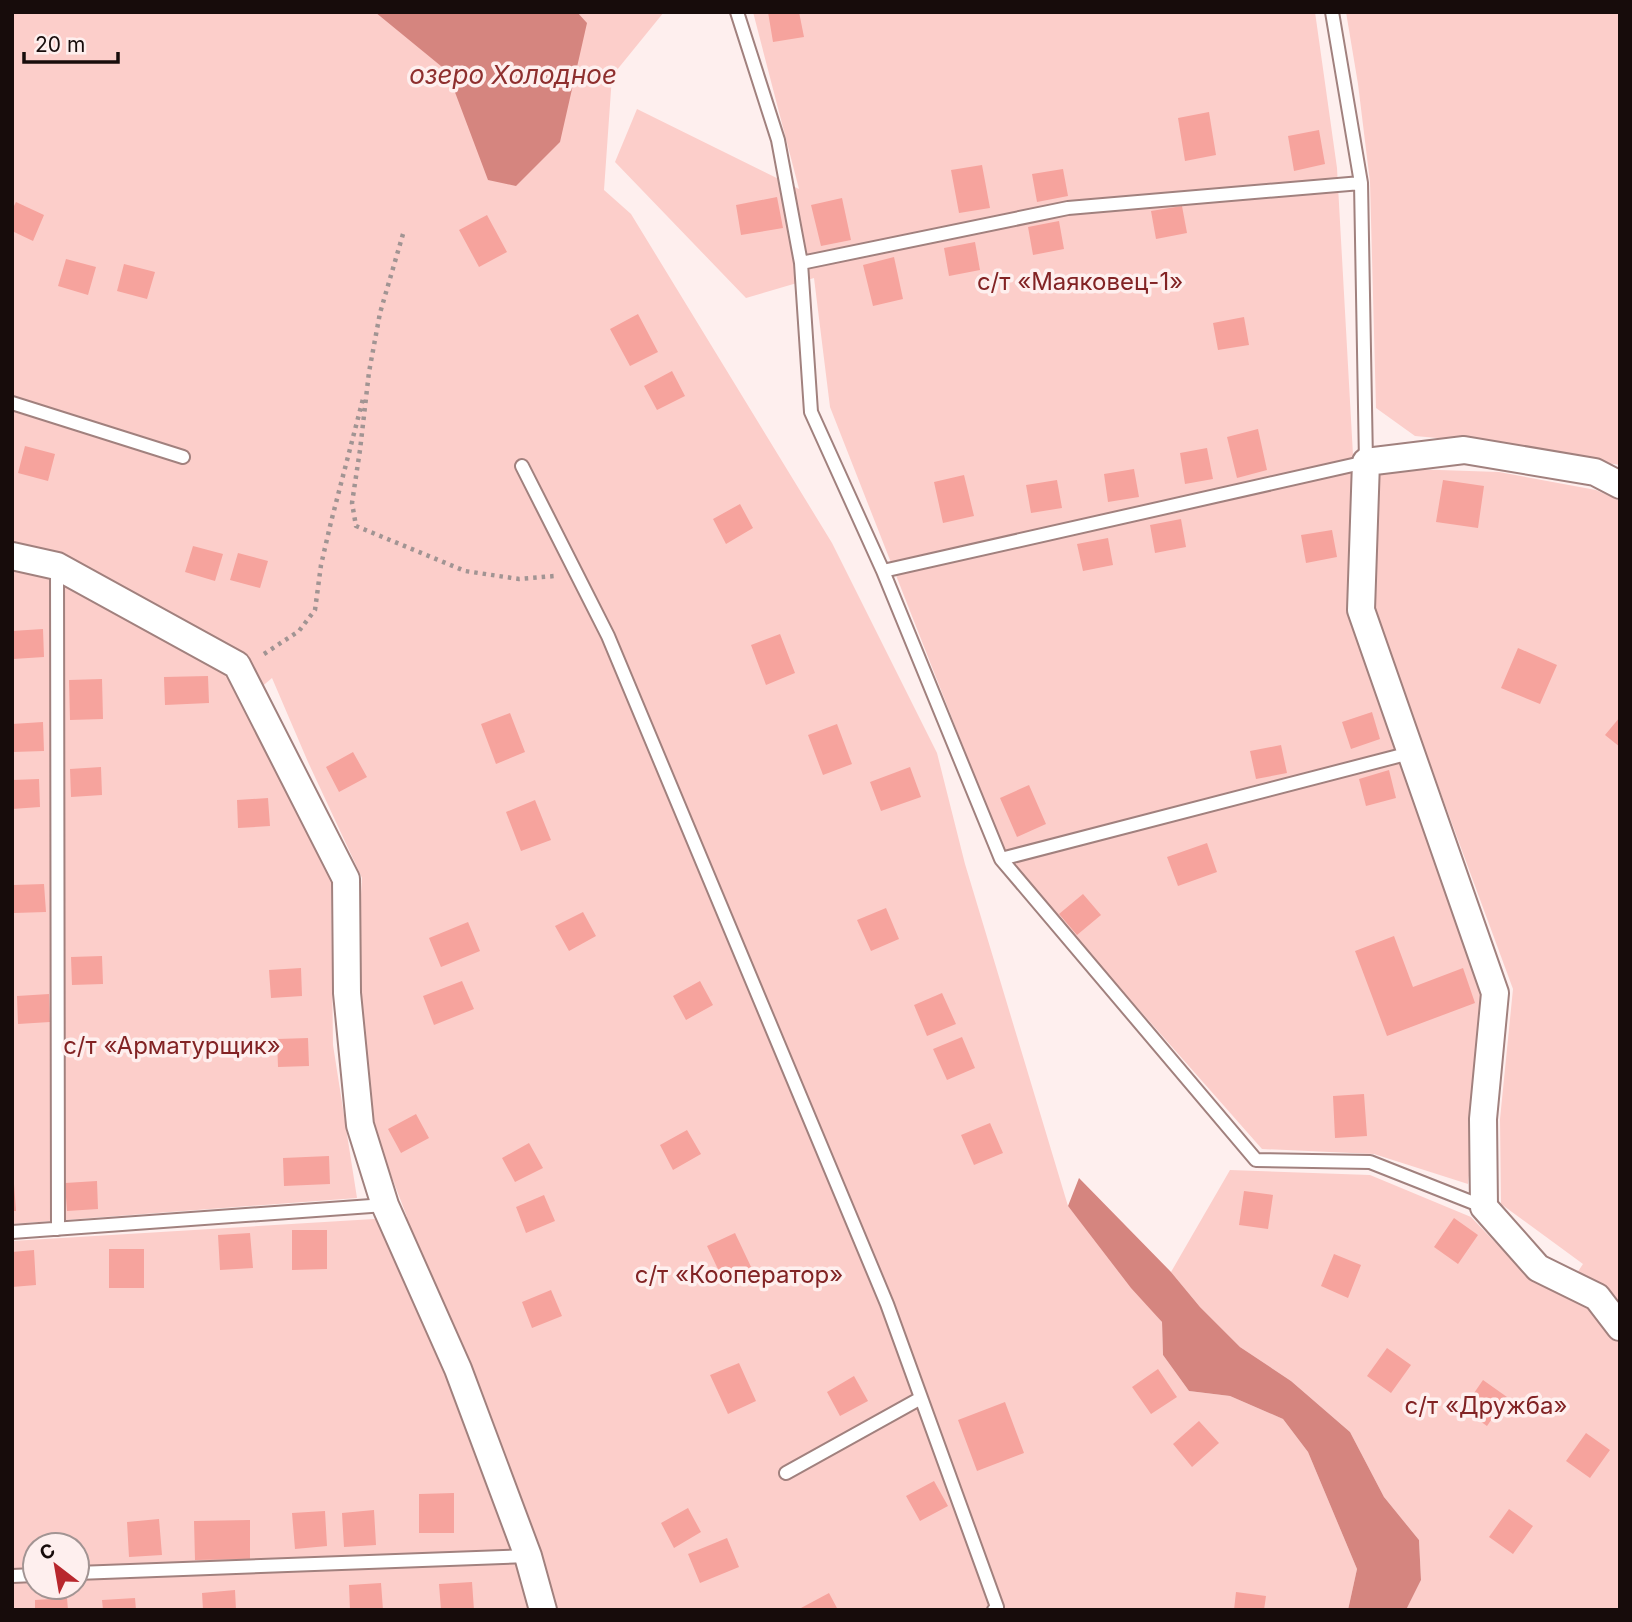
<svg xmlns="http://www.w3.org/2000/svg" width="1632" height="1622" font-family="Inter,sans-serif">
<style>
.green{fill:#fcceca;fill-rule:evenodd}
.water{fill:#d5857f}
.building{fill:#f6a39d}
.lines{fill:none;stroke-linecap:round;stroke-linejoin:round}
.lane-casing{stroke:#a1817e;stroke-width:16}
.street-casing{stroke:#a1817e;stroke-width:30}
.path{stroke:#a19493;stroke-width:4.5;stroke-dasharray:3.5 5;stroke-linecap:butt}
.lane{stroke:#fff;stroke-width:12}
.street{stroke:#fff;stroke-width:26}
.labels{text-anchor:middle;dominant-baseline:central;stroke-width:7;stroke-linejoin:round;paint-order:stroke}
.park-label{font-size:24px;fill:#822324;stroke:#feefee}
.water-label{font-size:26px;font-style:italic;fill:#8e2f2e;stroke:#feefee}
</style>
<rect width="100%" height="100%" fill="#feefee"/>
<path class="green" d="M12 12H664L612 76 604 190 631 214 832 543 937 753 965 864 1068 1206 1162 1322 1163 1355 1189 1391 1230 1396 1283 1419 1308 1452 1357 1569 1348 1610H12V1241L407 1217 370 1120 355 996 362 878 308 762 272 678 245 701 331 881 333 1045 357 1198 12 1224ZM35 1545H77V1587H35Z
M753 12H1315L1337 168 1354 473 1409 469 1499 472 1596 490 1620 501V1610H1406L1421 1580 1419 1540 1384 1497 1350 1432 1291 1381 1240 1347 1200 1307 1171 1272 1230 1170 1370 1175 1471 1217 1528 1277 1565 1291 1583 1264 1501 1204 1500 1119 1513 989 1412 715 1387 725 1489 1001 1468 1184 1374 1154 1262 1149 1008 861 830 407 814 278 746 298 615 162 637 109 799 189Z
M1346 12H1620V465L1470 441 1415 436 1376 408 1370 182 1358 84Z"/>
<path class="water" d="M375 12H577L587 23 560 142 516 186 488 180 447 71Z
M1079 1178 1171 1272 1200 1307 1240 1347 1291 1381 1350 1432 1384 1497 1419 1540 1421 1580 1406 1610H1348L1357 1569 1308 1452 1283 1419 1230 1396 1189 1391 1163 1355 1162 1322 1131 1288 1068 1206Z"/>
<path class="building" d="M768 12H799L804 37 773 42Z
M1209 112 1216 155 1185 161 1178 118Z
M1319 130 1325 164 1294 171 1288 136Z
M982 165 990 208 959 213 951 170Z
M1063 169 1068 196 1037 202 1032 174Z
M777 197 783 228 741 235 736 205Z
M842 198 851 240 821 246 811 205Z
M16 202 44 215 33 241 12 231V210Z
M1182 206 1187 233 1156 239 1151 211Z
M487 215 507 252 479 267 459 230Z
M1059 221 1064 249 1033 255 1028 227Z
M975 242 980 270 949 276 944 248Z
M894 257 903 299 873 306 863 265Z
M66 259 96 267 88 295 58 286Z
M124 264 155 272 147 299 117 291Z
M638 314 658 352 630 366 610 329Z
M1244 317 1249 345 1218 350 1213 323Z
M672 371 685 396 657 410 644 386Z
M1258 429 1267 470 1237 478 1227 437Z
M25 446 55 454 48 481 18 473Z
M1207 448 1213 479 1185 484 1180 453Z
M1134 469 1139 497 1108 502 1104 474Z
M964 475 974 516 943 523 934 482Z
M1057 480 1062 508 1031 513 1026 485Z
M1443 480 1484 486 1478 528 1436 522Z
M740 504 753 528 726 544 713 519Z
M1181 519 1186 547 1155 553 1150 525Z
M1332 530 1337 557 1306 563 1301 535Z
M1108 538 1113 565 1083 571 1077 544Z
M193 546 223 554 215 581 185 572Z
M238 553 268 561 260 588 230 580Z
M43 629 44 657 13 659 12 631Z
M780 634 795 673 766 685 751 645Z
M1518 648 1557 665 1540 704 1501 688Z
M208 676 209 703 165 705 164 677Z
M102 679 103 719 70 720 69 680Z
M1372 712 1380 739 1351 749 1342 722Z
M510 713 525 752 496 764 481 724Z
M1620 717V747L1605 735Z
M43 722 44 751 13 752 12 724Z
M837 724 852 764 823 775 808 735Z
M1281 745 1287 773 1256 779 1250 751Z
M353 752 367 777 339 792 326 767Z
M101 767 102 795 71 797 70 769Z
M910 767 921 797 881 811 870 782Z
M1389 770 1396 798 1366 806 1359 779Z
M39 779 40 807 12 809V780Z
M1029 785 1046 824 1017 837 1000 798Z
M268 798 270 826 238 828 237 800Z
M535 800 551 840 521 851 506 812Z
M1207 843 1217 872 1178 886 1167 857Z
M44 884 46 912 14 913 13 885Z
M1083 894 1101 915 1077 935 1059 914Z
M886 908 899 939 871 951 857 920Z
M583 912 596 936 569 951 555 926Z
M468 922 480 951 441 967 429 938Z
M1394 936 1413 987 1463 968 1475 1003 1387 1036 1355 951Z
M102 956 103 984 72 985 71 957Z
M301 968 302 996 271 998 269 970Z
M462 981 474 1009 434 1025 423 996Z
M700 981 713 1005 686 1020 673 996Z
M942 993 956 1024 927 1036 914 1005Z
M49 994 50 1022 18 1024 17 996Z
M962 1037 975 1068 947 1080 933 1049Z
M308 1038 309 1066 278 1067 277 1039Z
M1364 1094 1367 1136 1335 1138 1333 1096Z
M416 1114 429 1138 401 1153 388 1129Z
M990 1123 1003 1153 974 1165 961 1135Z
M687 1130 701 1154 673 1170 660 1145Z
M529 1143 543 1168 515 1182 502 1158Z
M329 1156 330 1184 284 1186 283 1158Z
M97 1181 98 1209 67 1211 65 1183Z
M12 1184H14L16 1211H12Z
M1244 1191 1273 1195 1268 1229 1239 1225Z
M544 1195 555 1221 526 1233 516 1207Z
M1454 1218 1478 1235 1458 1264 1434 1247Z
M292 1230H327V1269L292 1270Z
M250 1233 253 1268 220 1270 218 1235Z
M735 1233 753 1271 725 1284 707 1246Z
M109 1249H144V1288H109Z
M34 1250 36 1285 12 1287V1252Z
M1334 1254 1361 1265 1348 1298 1321 1286Z
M551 1290 562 1316 532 1328 522 1302Z
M1387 1348 1411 1365 1391 1393 1367 1376Z
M739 1363 756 1401 728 1414 710 1375Z
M1158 1369 1177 1397 1151 1414 1132 1387Z
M854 1376 868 1401 840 1416 827 1392Z
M1483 1380 1507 1397 1487 1426 1463 1409Z
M1005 1402 1024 1453 977 1471 958 1420Z
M1199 1421 1219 1443 1192 1467 1173 1444Z
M1586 1433 1610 1450 1590 1478 1566 1461Z
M934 1481 948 1506 920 1521 906 1496Z
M454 1493V1533H419V1494Z
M688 1508 701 1532 674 1548 661 1523Z
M1509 1509 1533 1526 1513 1554 1489 1537Z
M374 1510 376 1545 344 1547 342 1513Z
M325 1511 327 1546 295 1549 292 1513Z
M159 1519 162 1555 129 1557 127 1522Z
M250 1520V1559L195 1560 194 1521Z
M727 1538 739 1567 700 1583 688 1554Z
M472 1582 474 1610H441L439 1584Z
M381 1583 383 1610H350L349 1585Z
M235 1590 236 1610H203L202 1593Z
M1236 1592 1266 1596 1264 1610H1234Z
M829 1593 838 1610H802L801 1608Z
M67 1598 68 1610H35V1600Z
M135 1598 136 1610H103L102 1600Z"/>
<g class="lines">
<defs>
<path id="lane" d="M737 12 778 140 801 263 811 412 883 571 1001 859 1256 1160 1370 1162 1484 1207
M801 263 1068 208 1361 183
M12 403 183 457
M522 466 608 636 887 1304 997 1607 994 1610
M57 566 58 1229
M883 571 1366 462 1361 183 1332 12
M1001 859 1410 753
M12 1232 385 1205
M786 1473 921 1398
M77 1573 528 1556
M12 1576 35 1575"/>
<path id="street" d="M1620 485 1595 472 1464 450 1366 462 1361 610 1495 993 1483 1119 1484 1207 1538 1268 1597 1297 1620 1327
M12 556 57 566 237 665 346 879 347 993 360 1125 385 1205 458 1369 528 1556 543 1610"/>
</defs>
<use href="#lane" class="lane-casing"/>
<use href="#street" class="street-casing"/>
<path class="path" d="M403 234 380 313 369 372 360 450 352 503 356 526 465 571 519 579 555 576
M264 654 299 631 315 610 321 565 331 522 364 395"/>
<use href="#lane" class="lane"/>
<use href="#street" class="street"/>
</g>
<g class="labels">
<g class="park-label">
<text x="1080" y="281">с/т «Маяковец-1»</text>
<text x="172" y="1045">с/т «Арматурщик»</text>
<text x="739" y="1274">с/т «Кооператор»</text>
<text x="1486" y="1405">с/т «Дружба»</text>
</g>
<g class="water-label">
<text x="513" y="74">озеро Холодное</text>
</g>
</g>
<rect width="1632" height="1622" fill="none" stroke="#170c0b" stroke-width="28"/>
<g transform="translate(56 1566) rotate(329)"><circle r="33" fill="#feefee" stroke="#a29493" stroke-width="2"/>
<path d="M0-5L12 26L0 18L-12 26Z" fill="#b8272d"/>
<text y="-10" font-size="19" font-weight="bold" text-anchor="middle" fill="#170c0b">С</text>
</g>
<path d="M24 52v10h94v-10" fill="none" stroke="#170c0b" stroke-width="3.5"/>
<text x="35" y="52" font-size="21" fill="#170c0b" stroke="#feefee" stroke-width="5" paint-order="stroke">20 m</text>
</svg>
